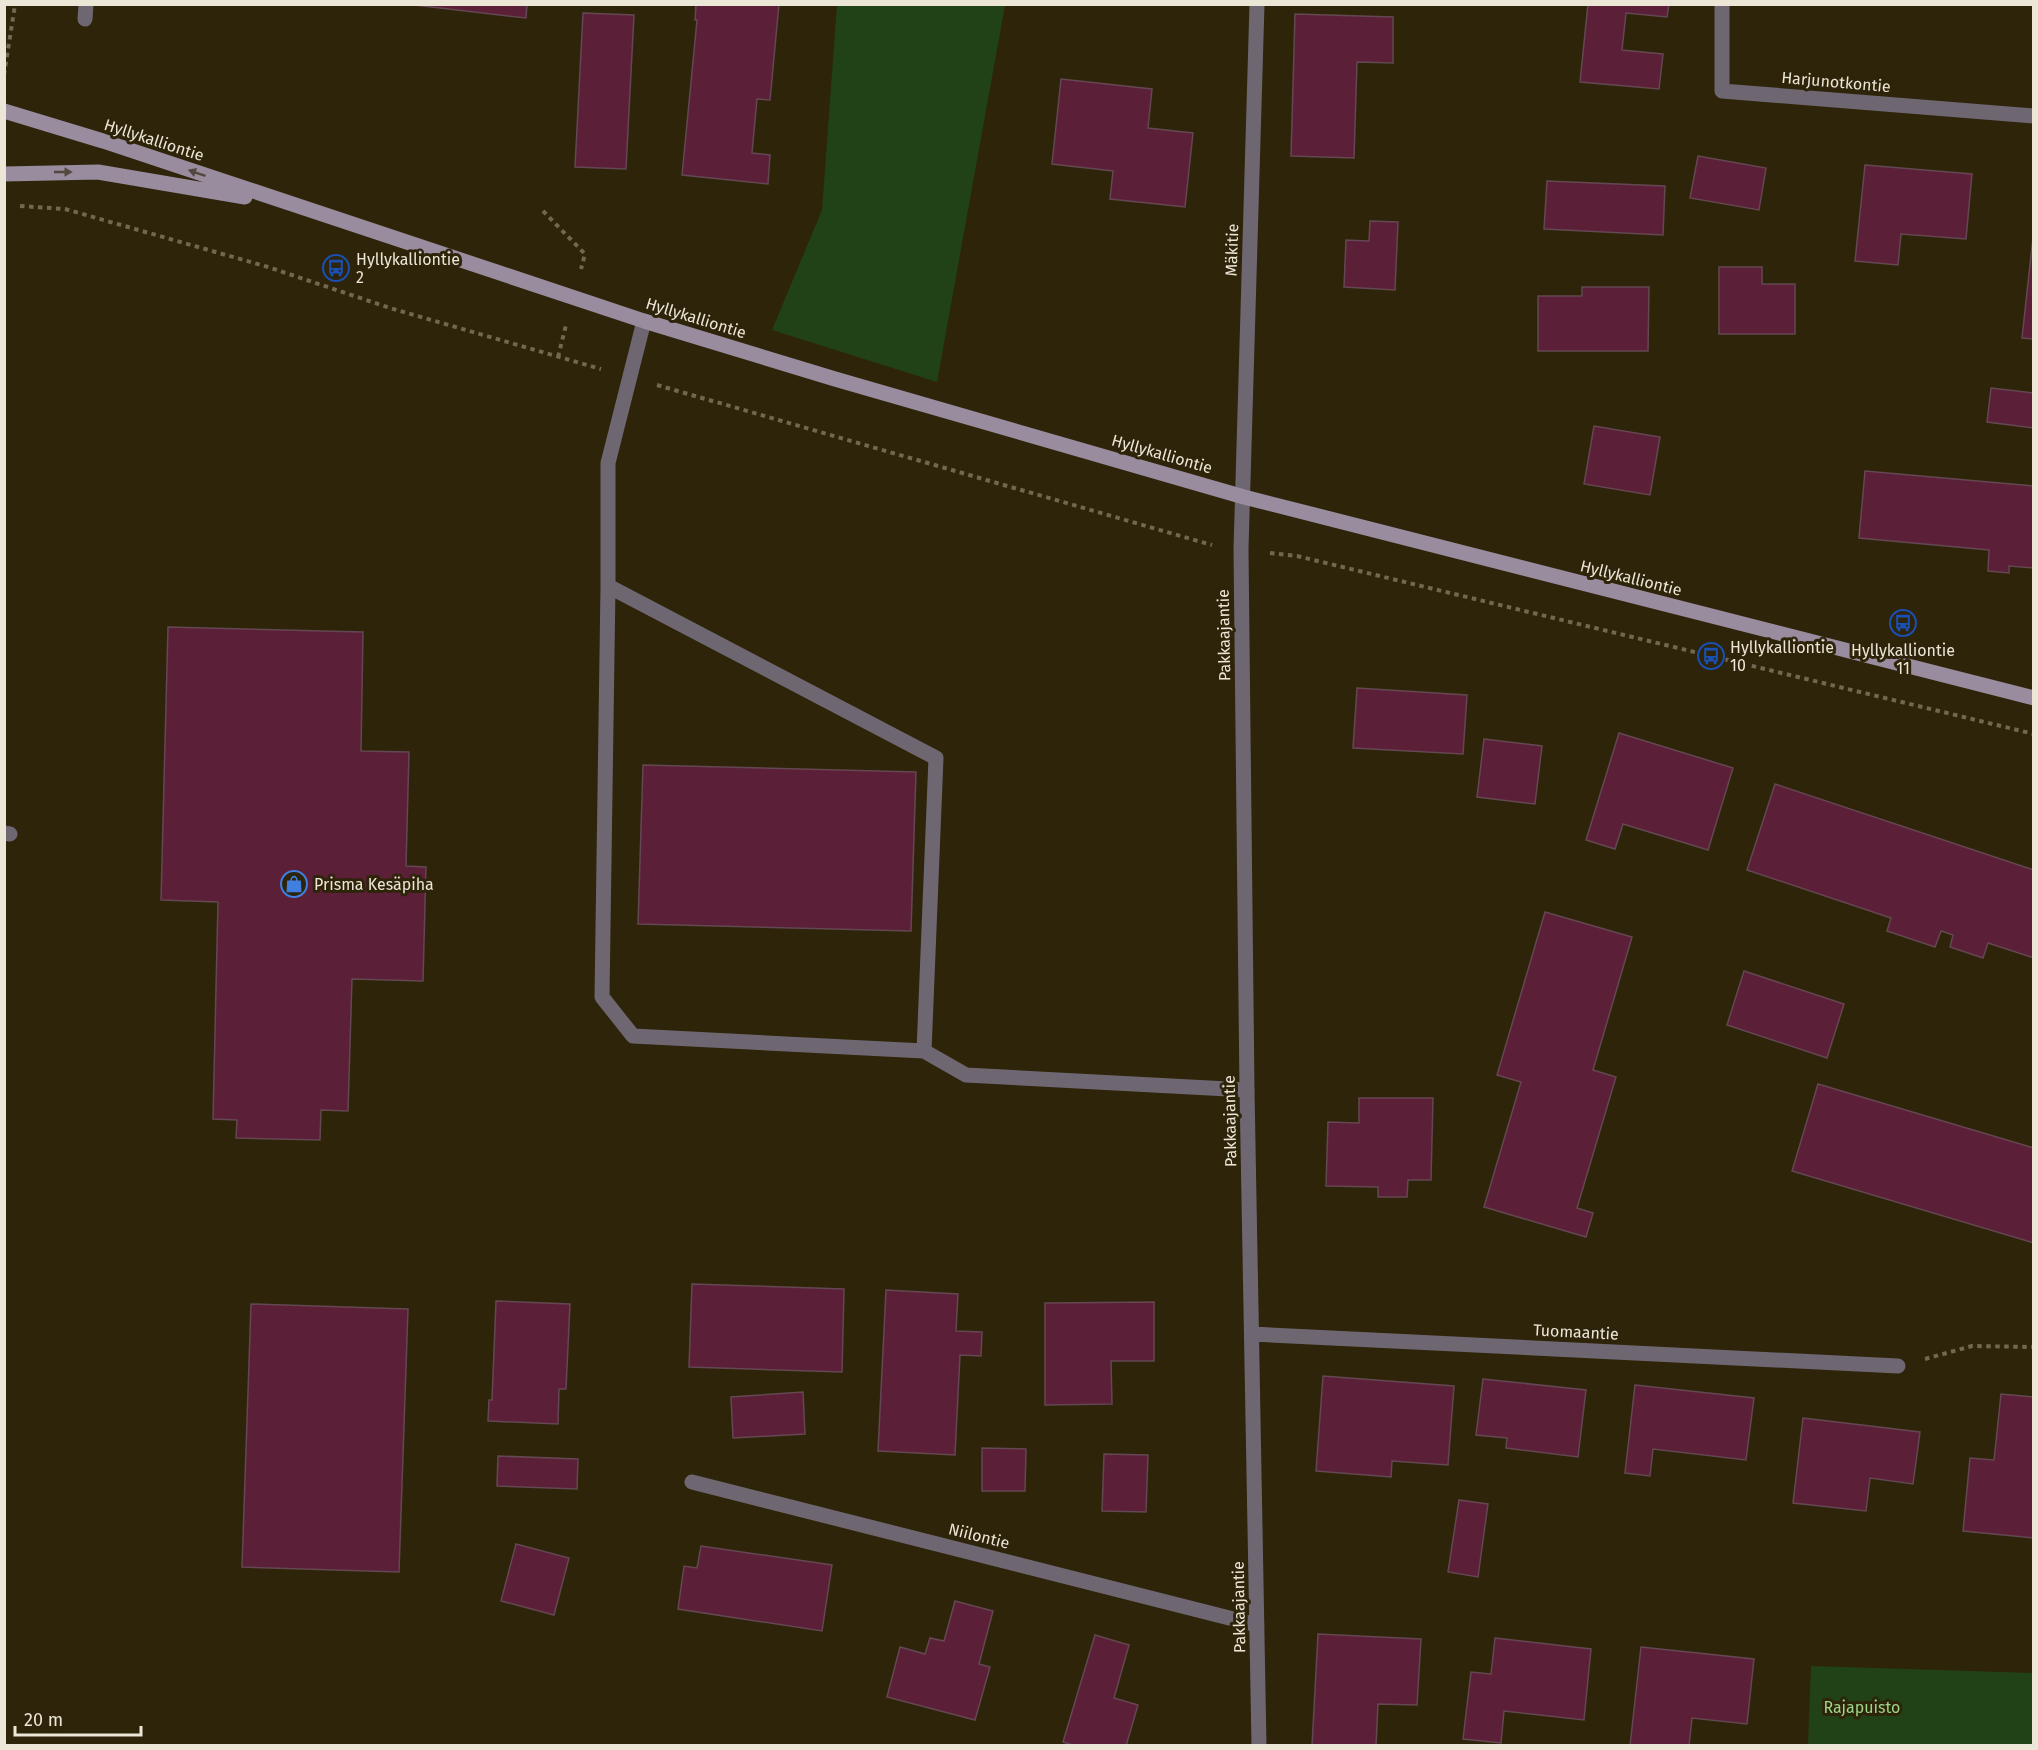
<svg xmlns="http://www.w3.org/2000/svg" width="2038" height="1750" font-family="'Fira Sans',sans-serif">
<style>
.green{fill:#214217}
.building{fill:#5b2038;stroke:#644751;stroke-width:1.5}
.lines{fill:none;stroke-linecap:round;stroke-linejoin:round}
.path{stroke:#716852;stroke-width:4;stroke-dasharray:4.5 4.5;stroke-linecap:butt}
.lane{stroke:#6e6772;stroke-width:15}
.street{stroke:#6e6772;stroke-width:15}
.secondary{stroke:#988c9e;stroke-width:15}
.oneway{fill:#53483e}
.labels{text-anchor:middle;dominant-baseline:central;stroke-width:6;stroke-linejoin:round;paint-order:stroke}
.street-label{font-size:16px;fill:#ece6d7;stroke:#2e240a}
.poi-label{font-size:16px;fill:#ece6d7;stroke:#2e240a;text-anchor:start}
.park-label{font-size:16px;fill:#9bd689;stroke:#2e240a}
</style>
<rect width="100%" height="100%" fill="#2e240a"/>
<path class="green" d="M837 5H1005L937 382 772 330 822 210Z
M1811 1666 2033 1673V1745H1808Z"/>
<path class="building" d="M406 4H527L526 18Z
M696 4H779L770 100 757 99 752 153 770 155 768 184 682 175 697 20H695Z
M1588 4H1669L1667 17 1626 13 1622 50 1663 54 1659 89 1580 82Z
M583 13 634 15 626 169 575 167Z
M1295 14 1393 17V63L1357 62 1354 158 1291 156Z
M1061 79 1152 89 1148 128 1193 133 1185 207 1110 199 1113 171 1052 164Z
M1698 156 1766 168 1759 210 1690 198Z
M1865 165 1972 174 1966 239 1901 234 1898 265 1855 261Z
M1547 181 1665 186 1663 235 1544 229Z
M1370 221 1398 222 1395 290 1344 287 1346 240 1369 241Z
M2034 228V339L2022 338Z
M1719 267H1762V284H1795V334H1719Z
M1582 287H1649L1648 351H1538V296H1582Z
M1991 388 2034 393V428L1987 422Z
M1594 426 1660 437 1650 495 1584 484Z
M1865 471 2034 486V568L2009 566V573L1988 571 1989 550 1859 538Z
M168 627 363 632 361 751 409 752 406 866 426 867 423 981 352 979 348 1111 321 1110 320 1140 236 1138 237 1120 213 1119 218 902 161 900Z
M1357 688 1467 695 1463 754 1353 748Z
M1619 733 1733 768 1708 850 1623 824 1615 849 1586 840Z
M1484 739 1542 746 1535 804 1477 797Z
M643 765 916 772 911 931 638 924Z
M1775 784 2034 870V958L1988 943 1983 958 1950 947 1953 935 1941 931 1935 947 1887 931 1891 918 1747 870Z
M1545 912 1632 937 1593 1070 1616 1077 1577 1208 1593 1213 1586 1237 1484 1207 1521 1082 1497 1075Z
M1744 971 1844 1004 1827 1058 1727 1025Z
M1818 1084 2034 1148V1243L1792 1171Z
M1359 1098H1433L1431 1180H1408L1407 1197H1378V1187L1326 1186 1328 1122 1359 1123Z
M692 1284 844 1289 842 1372 689 1367Z
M886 1290 958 1294 956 1331 982 1332 981 1356 960 1355 955 1455 878 1451Z
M496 1301 570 1304 566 1389H559L558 1424 488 1421 489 1400H492Z
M1154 1302V1361H1111L1112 1404 1045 1405V1303Z
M251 1304 408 1309 399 1572 242 1567Z
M1323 1376 1454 1386 1448 1465 1392 1461 1391 1477 1316 1471Z
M1483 1379 1586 1390 1578 1457 1506 1448 1507 1438 1476 1435Z
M1635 1385 1754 1398 1746 1460 1653 1449 1650 1476 1625 1473Z
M803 1392 805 1434 733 1438 731 1397Z
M2001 1394 2034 1397V1538L1963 1531 1970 1458 1994 1460Z
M1803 1418 1920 1432 1913 1484 1870 1478 1866 1511 1793 1503Z
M982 1448 1026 1449 1025 1491H982Z
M1104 1454 1148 1455 1146 1512 1102 1511Z
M498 1456 578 1459 577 1489 497 1486Z
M1459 1500 1488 1504 1478 1577 1448 1572Z
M516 1544 569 1558 554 1615 501 1601Z
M701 1546 832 1565 822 1631 678 1609 684 1566 697 1568Z
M955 1601 993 1611 979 1664 990 1667 975 1720 887 1697 900 1647 925 1654 930 1638 944 1641Z
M1318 1634 1421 1639 1417 1705 1378 1704 1376 1746H1312Z
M1095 1635 1129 1645 1114 1698 1138 1705 1126 1746H1076L1063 1742Z
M1495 1638 1591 1649 1584 1720 1504 1711 1501 1743 1463 1739 1471 1672 1491 1674Z
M1641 1647 1754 1659 1747 1724 1692 1718 1689 1746H1630Z"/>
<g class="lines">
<path class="path" d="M4 75 15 5 13 4
M20 206 65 209 268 267 390 308 601 369
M543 211 585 254 581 269
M558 357 566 325
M657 385 1212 545
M1270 553 1297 556 2034 734
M1925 1359 1972 1346 2034 1347"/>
<path class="lane" d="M85 19 86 4
M644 321 608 463V586L936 758 924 1051 966 1075 1247 1090
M608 586 602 997 633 1036 924 1051
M4 833 10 834"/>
<path class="street" d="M1257 4 1241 549 1247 1090 1259 1746
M1722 4V91L2034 116
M1252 1334 1898 1366
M692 1482 1257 1625"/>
<path class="secondary" d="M4 111 103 141 644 321 835 379 1244 497 2034 698
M4 174 98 172 245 197"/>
</g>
<defs><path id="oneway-solid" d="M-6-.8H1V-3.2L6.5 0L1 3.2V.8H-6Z" transform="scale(1.5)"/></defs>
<g class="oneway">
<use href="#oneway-solid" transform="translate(63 172)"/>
<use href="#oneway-solid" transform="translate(197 173) rotate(-161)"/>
</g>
<defs>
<symbol id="bus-ring" viewBox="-11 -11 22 22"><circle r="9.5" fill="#2e240a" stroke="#1a4fb4" stroke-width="1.5"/><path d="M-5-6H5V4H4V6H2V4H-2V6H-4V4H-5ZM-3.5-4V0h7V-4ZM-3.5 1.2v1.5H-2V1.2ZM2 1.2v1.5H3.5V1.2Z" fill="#1a4fb4"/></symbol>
<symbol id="shop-ring" viewBox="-11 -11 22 22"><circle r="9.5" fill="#2e240a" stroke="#3f7fe0" stroke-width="1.5"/><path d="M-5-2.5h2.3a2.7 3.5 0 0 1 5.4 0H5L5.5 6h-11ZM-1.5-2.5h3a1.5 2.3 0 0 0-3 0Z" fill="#3f7fe0"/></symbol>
</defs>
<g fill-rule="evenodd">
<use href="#bus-ring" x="321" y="253" width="30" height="30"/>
<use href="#bus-ring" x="1888" y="608" width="30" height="30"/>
<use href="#bus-ring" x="1696" y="641" width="30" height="30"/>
<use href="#shop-ring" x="279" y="869" width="30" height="30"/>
</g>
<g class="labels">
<g class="street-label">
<text transform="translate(1836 82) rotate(5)">Harjunotkontie</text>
<text transform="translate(154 140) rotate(18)">Hyllykalliontie</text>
<text transform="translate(1232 250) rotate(-88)">Mäkitie</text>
<text transform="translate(696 318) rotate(17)">Hyllykalliontie</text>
<text transform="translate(1162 454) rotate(16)">Hyllykalliontie</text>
<text transform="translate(1631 578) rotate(14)">Hyllykalliontie</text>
<text transform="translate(1224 635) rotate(-91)">Pakkaajantie</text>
<text transform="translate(1230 1121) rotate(-91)">Pakkaajantie</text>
<text transform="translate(1576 1332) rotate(3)">Tuomaantie</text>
<text transform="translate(979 1536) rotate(14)">Niilontie</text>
<text transform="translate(1239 1607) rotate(-91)">Pakkaajantie</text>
</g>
<g class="poi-label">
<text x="356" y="259">Hyllykalliontie<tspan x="356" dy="18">2</tspan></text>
<text x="1730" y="647">Hyllykalliontie<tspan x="1730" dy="18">10</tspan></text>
<text x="1903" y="650" text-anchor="middle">Hyllykalliontie<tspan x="1903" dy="18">11</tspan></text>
<text x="314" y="884">Prisma Kesäpiha</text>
</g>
<g class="park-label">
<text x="1862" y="1707">Rajapuisto</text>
</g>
</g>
<rect width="2038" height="1750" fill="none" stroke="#ece6d7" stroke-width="12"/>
<path d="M15 1726v9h126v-9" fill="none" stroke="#ece6d7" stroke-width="3"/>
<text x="24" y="1726" font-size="18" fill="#ece6d7" stroke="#2e240a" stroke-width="4.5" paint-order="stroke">20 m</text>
</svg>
